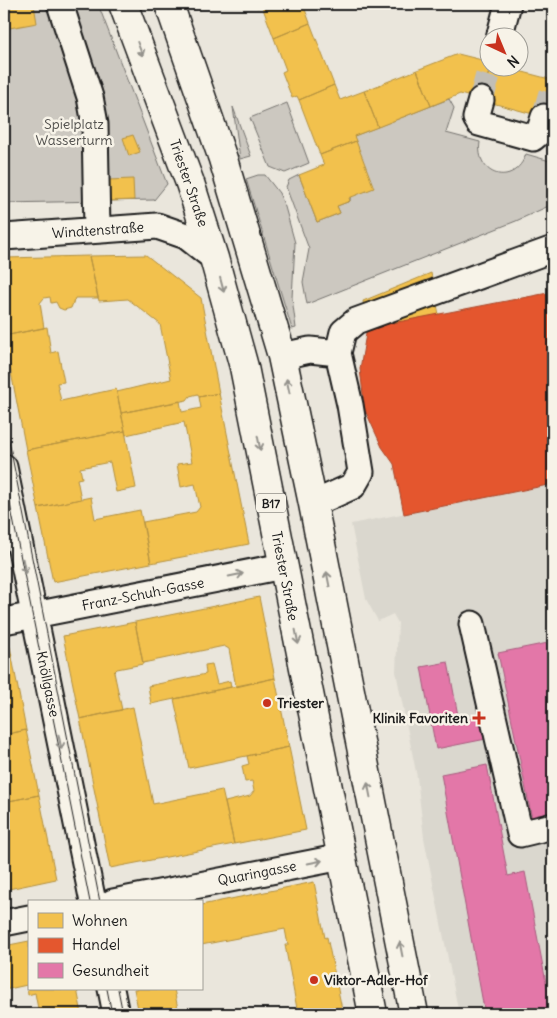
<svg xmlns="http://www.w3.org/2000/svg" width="557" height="1018" font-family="Delius,sans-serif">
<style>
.built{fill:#dad7ce}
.green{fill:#ccc8c0;stroke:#74726e}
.homes{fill:#f2c14e;stroke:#b2903f}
.shops{fill:#e4572e;stroke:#a84529}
.health{fill:#e377a8;stroke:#a75c7e}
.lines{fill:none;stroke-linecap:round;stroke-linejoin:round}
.minor-tunnel{stroke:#c1beb6;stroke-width:25;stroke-dasharray:25 12;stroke-linecap:butt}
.minor-casing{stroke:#1c1c1c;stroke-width:29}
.major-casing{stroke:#1c1c1c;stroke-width:31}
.minor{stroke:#f7f3e8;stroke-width:25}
.major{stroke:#f7f3e8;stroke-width:28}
.tram{stroke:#1c1c1c;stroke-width:1}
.oneway{stroke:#94928c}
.poi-dot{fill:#c8321e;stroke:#f7f3e8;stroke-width:2}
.labels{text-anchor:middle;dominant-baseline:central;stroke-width:5;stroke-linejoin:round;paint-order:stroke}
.shield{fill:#f7f3e8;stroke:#5e5c59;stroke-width:1}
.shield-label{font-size:12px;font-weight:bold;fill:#1c1c1c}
.park-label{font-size:14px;fill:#51504d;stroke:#f7f3e8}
.street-label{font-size:14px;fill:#1c1c1c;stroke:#f7f3e8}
.poi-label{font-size:14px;font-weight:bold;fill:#1c1c1c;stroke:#f7f3e8;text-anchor:start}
</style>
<rect width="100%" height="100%" fill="#eae6dc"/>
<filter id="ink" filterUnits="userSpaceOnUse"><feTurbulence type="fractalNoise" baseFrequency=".02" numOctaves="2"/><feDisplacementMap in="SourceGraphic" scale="10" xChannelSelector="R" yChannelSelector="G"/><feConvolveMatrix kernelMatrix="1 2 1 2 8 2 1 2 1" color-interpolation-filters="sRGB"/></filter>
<g filter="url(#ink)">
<path class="built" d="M553 484V1014H459L424 838 417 777 396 672 398 623 393 614 378 621 366 599 351 524Z"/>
<path class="green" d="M4 4H98L167 184 154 200 4 203Z
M449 99 454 108 446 133 480 142C475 176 514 188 526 154L550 161 553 153V204L516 221 307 304 303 282 309 249 286 187 289 180 299 175 317 222 340 213 337 206 350 201 354 136Z
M287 103 309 163 285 173 270 167 250 118Z
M233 107 251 156 240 159Z
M258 175H265L279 193 285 207 295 243 292 298 296 328 292 329 246 179Z"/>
<path class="homes" d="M4 4H38L34 5 37 23 4 29Z
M256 4H303L310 23 274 38 262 6 257 7Z
M310 23 334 85 299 100 297 96 292 98 282 72 286 70 274 38Z
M458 54 490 62V68L481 100 460 94 431 106 417 70Z
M490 68H508L553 80 544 117 481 100Z
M417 70 431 106 378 127 364 91Z
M334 85 340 100 364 91 378 127 354 136 356 141 320 155 299 100Z
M553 86V119L544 117Z
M133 135 140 152 129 156 123 138Z
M356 141 374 188 349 198 350 201 337 206 340 213 317 222 299 175 324 165 320 155Z
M133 179 134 200 109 201 108 180Z
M146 255 201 298 219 393 199 397 198 394 190 396 187 400 121 413 117 392 171 379 160 324 128 299 99 301 89 256Z
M89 256 98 298H75L71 308 64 310 59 308 56 302 51 303 50 297 44 298 40 303 44 328 4 336V258Z
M431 273 439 315 367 328 363 301Z
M47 327 51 353 58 351 64 382 57 383 61 401 116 389 125 431 26 450 4 336Z
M219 393 249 544 151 563 143 522 196 512 200 507 195 484 181 487 177 464 192 462 184 422 126 435 121 413 180 401 182 412 201 408 199 397Z
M125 431 136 488 116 492 110 462 80 468 82 478 77 479 81 499 38 508 26 450Z
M91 497 95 519 140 510 151 563 53 582 38 508Z
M259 597 275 678 236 687 229 649 224 646 143 663 135 622Z
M135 622 143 664 117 669 114 672 122 710 80 719 63 636Z
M10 647 26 730 4 735V648Z
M212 664 217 684 230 681 231 687 151 704 148 686 206 674 205 665Z
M275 678 289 747 189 768 174 699Z
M133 707 153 804 222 790 234 844 110 868 80 719Z
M26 730 39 795 4 802V735Z
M289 747 306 830 234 844 225 802 250 796 254 791 252 781 245 782 242 766 249 764 247 756Z
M39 795 56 879 4 890V802Z
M314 882 325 938 327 937 343 1014H298L285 945H288L285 929 201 945V905Z
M29 941V989H77L82 1014H39L35 993 28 995 27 985 4 990V946Z
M134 989H174L179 1014H139Z"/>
<path class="shops" d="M553 292V484L404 514 394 464 382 447 365 410 360 369 367 328Z"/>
<path class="health" d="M553 642V814L532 819 498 653Z
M448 662 459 721 482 716 486 739 436 749 421 667Z
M487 765 508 876 525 872 552 1014H485L441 774Z"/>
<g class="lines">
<path class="minor-tunnel" d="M481 100 490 68
M544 117 553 86"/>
<defs>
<path id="minor" d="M60 4 90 97 95 124 97 230
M499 38 508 4
M481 100 476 118 479 123 533 138 539 133 544 117
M4 237 157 226 186 236 214 258
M338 353 343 332 356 321 553 249
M282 356 310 350 338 353 350 405 361 472 353 486 313 504
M4 467 93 902
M4 621 283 566
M472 624 520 834 553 826
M113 902 342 857
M4 923 29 918
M111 989 116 1014"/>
<path id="major" d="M123 4 190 183 214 258 244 367 373 1014
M169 4 223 159 282 356 313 504 414 1014"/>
</defs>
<use href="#minor" class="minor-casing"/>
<use href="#major" class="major-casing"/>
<use href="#minor" class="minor"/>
<use href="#major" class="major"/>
<path class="tram" d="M4 416 100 902
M4 474 90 902
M107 989 112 1014
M118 989 123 1014"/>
</g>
<defs><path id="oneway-shaft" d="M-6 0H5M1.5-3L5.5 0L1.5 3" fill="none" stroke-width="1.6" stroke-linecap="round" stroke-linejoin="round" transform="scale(1.25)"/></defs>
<g class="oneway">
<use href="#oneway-shaft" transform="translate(140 49) rotate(69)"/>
<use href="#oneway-shaft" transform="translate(222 285) rotate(75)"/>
<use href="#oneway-shaft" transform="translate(288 386) rotate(-102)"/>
<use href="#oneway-shaft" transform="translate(259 443) rotate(79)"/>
<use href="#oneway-shaft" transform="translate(24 566) rotate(79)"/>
<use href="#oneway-shaft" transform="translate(236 575) rotate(-11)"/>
<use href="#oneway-shaft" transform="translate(328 579) rotate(-101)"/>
<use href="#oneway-shaft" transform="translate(297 637) rotate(79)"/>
<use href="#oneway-shaft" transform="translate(60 742) rotate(78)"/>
<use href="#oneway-shaft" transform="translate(369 790) rotate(-101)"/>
<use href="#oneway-shaft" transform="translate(315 862) rotate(-11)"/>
<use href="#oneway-shaft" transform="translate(401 949) rotate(-101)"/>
</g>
</g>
<g class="poi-dot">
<circle cx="267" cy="703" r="5"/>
<path d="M476.5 710.5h5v5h5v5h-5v5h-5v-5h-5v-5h5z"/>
<circle cx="314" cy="980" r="5"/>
</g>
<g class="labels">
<rect class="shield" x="256" y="493.5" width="30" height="19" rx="4"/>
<g class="shield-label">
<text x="271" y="503">B17</text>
</g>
<g class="park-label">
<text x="74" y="124">Spielplatz<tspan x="74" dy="16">Wasserturm</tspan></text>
</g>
<g class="street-label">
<text transform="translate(189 183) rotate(71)">Triester Straße</text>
<text transform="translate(98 230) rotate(-4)">Windtenstraße</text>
<text transform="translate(285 576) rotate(79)">Triester Straße</text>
<text transform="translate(143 594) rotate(-11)">Franz-Schuh-Gasse</text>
<text transform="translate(48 684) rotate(78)">Knöllgasse</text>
<text transform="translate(257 873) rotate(-11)">Quaringasse</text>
</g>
<g class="poi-label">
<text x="277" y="703">Triester</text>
<text x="468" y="718" text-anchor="end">Klinik Favoriten</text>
<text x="324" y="980">Viktor-Adler-Hof</text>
</g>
</g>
<rect width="557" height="1018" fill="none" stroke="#f7f3e8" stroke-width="20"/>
<rect x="10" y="10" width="537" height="998" fill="none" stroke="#1c1c1c" stroke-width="2" filter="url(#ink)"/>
<rect x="28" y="900" width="175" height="90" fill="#f7f3e8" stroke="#9f9d96"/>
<rect x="38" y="913" width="25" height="15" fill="#f2c14e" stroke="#9f9d96"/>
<text x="72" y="926" font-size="15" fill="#1c1c1c">Wohnen</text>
<rect x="38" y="938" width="25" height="15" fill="#e4572e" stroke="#9f9d96"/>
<text x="72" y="950" font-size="15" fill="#1c1c1c">Handel</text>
<rect x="38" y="963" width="25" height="15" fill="#e377a8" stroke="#9f9d96"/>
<text x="72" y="976" font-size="15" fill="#1c1c1c">Gesundheit</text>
<g transform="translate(504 52) rotate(136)"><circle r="24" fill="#f7f3e8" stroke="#9f9d96"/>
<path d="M0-4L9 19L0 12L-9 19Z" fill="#c8321e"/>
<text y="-8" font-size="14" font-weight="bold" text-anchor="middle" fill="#1c1c1c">N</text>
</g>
</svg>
